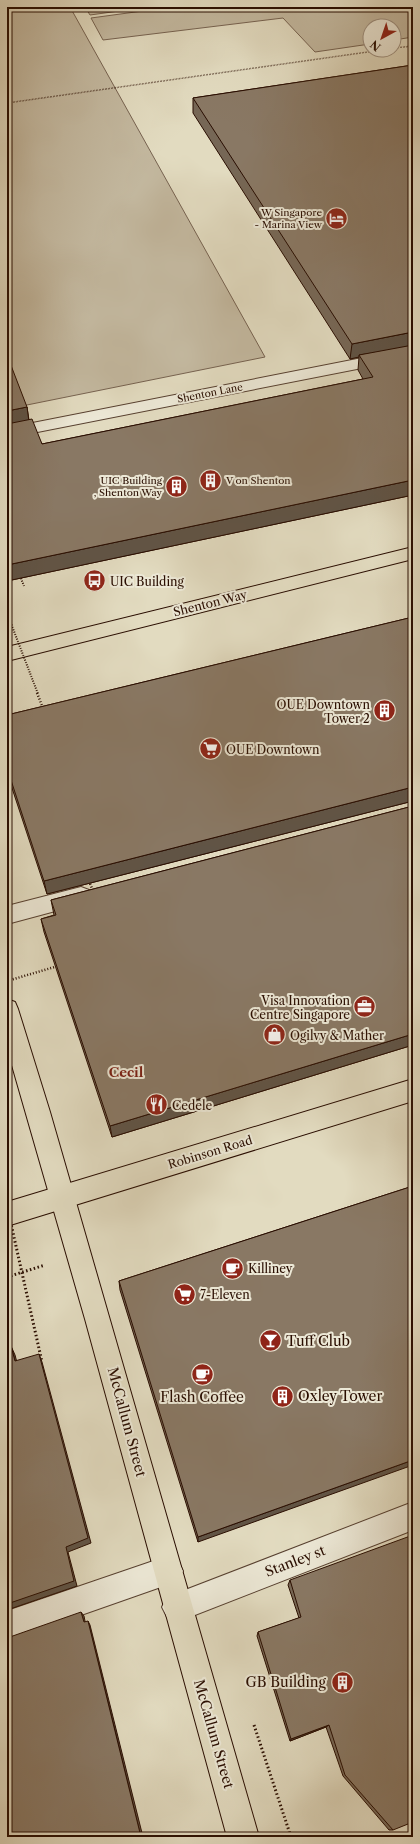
<svg xmlns="http://www.w3.org/2000/svg" width="420" height="1844" font-family="'Libre Caslon Text',serif">
<style>
.green{fill:#c3b89f;stroke:#766250}
.lines{fill:none;stroke-linecap:round;stroke-linejoin:round}
.minor-casing{stroke:#574030;stroke-width:2}
.major-casing{stroke:#290d00;stroke-width:2}
.highway-casing{stroke:#290d00;stroke-width:2}
.path-far2{stroke:#290d00;stroke-width:1.5;stroke-dasharray:0.5 1;stroke-linecap:butt}
.path-far1{stroke:#290d00;stroke-width:2;stroke-dasharray:1 1.5;stroke-linecap:butt}
.path{stroke:#290d00;stroke-width:3;stroke-dasharray:1.5 2.5;stroke-linecap:butt}
.minor{fill:#ece8d6;fill-rule:evenodd}
.major{fill:#e2dbc0;fill-rule:evenodd}
.highway{fill:#e2dbc0;fill-rule:evenodd}
.path-bridge-far2{stroke:#290d00;stroke-width:2;stroke-dasharray:1 1.5;stroke-linecap:butt}
.path-bridge-far1{stroke:#290d00;stroke-width:2.5;stroke-dasharray:1 2;stroke-linecap:butt}
.path-bridge{stroke:#290d00;stroke-width:3;stroke-dasharray:1.5 2.5;stroke-linecap:butt}
.wall{fill:#766756;stroke:#290d00}
.shaded-wall{fill:#605446;stroke:#290d00}
.building{fill:#897864;stroke:#290d00}
.labels{text-anchor:middle;dominant-baseline:central;stroke-width:4;stroke-linejoin:round;paint-order:stroke}
.far-poi-label{font-size:10px;fill:#290d00;stroke:#ece8d6;text-anchor:end}
.far-street-label{font-size:10px;fill:#290d00;stroke:#ece8d6}
.poi-label{font-size:12px;fill:#290d00;stroke:#ece8d6;text-anchor:start}
.street-label{font-size:12px;fill:#290d00;stroke:#ece8d6}
.neighbourhood-label{font-size:13px;font-weight:bold;fill:#7a1f14;stroke:#ece8d6}
.near-poi-label{font-size:14px;fill:#290d00;stroke:#ece8d6;text-anchor:start}
.near-street-label{font-size:14px;fill:#290d00;stroke:#ece8d6}
</style>
<rect width="100%" height="100%" fill="#e2dbc0"/>
<filter id="stains"><feTurbulence type="fractalNoise" baseFrequency=".005" numOctaves="4"/><feColorMatrix values="0 0 0 0 .2 0 0 0 0 .09 0 0 0 0 .02 0 0 0 .5 -.17"/></filter>
<radialGradient id="worn" r=".72"><stop offset=".6" stop-color="#630" stop-opacity="0"/><stop offset="1" stop-color="#630" stop-opacity=".3"/></radialGradient>
<path class="green" d="M7 7H70L265 357 7 409Z
M85 7H148L90 15Z
M172 7H413V37L394 40V26H370V44L315 52 283 18 103 40 91 18Z"/>
<g class="lines">
<defs>
<path id="minor" d="M413 348V358L7 438V428Z
M81 887 89 890 92 896 89 902 7 924V906Z
M413 1502V1530L177 1622 167 1617 162 1607 167 1597Z
M168 1556 178 1561 183 1571 178 1581 7 1641V1611Z"/>
<path id="major" d="M7 999 15 1002 18 1009 50 1112 259 1837H227L85 1319 7 1048Z"/>
<path id="highway" d="M413 547V559L7 661V647Z
M413 1079V1101L7 1226V1202Z"/>
</defs>
<use href="#minor" class="minor-casing"/>
<use href="#major" class="major-casing"/>
<use href="#highway" class="highway-casing"/>
<path class="path-far2" d="M394 48 413 46
M7 103 382 50"/>
<path class="path-far1" d="M20 576 24 586"/>
<path class="path" d="M7 1277 45 1265
M254 1725 291 1837
M398 1837 413 1831"/>
<use href="#minor" class="minor"/>
<use href="#major" class="major"/>
<use href="#highway" class="highway"/>
<path class="path-bridge-far2" d="M7 613 38 694"/>
<path class="path-bridge-far1" d="M37 693 43 708
M89 881 93 891
M7 981 58 966"/>
<path class="path-bridge" d="M7 1206 42 1362"/>
</g>
<path class="wall" d="M413 65V495L7 581 27 407 29 420 42 444 363 379 358 370 359 357 350 359 193 113V98Z
M413 617V801L47 894 7 773V715Z
M413 806V1045L112 1137 44 932 41 919 54 915 51 900Z
M413 1186 198 1542 120 1290 119 1281Z
M290 1580 393 1830H389L343 1776 326 1727 290 1741 257 1636 258 1632 299 1618 288 1585Z"/>
<path class="shaded-wall" d="M413 332V347L359 355V357L350 359 352 344Z
M27 407 29 422 7 427V411Z
M413 480V495L7 581V565Z
M413 787V801L47 894 44 881Z
M413 1034V1045L112 1137 110 1126Z
M11 1346 15 1355 19 1370 15 1361Z
M39 1354 42 1362 91 1543 68 1552 77 1586 7 1610V1604L66 1547Z
M413 1460V1465L198 1542V1537Z
M81 1612 84 1616 86 1626 84 1622Z
M88 1621 90 1625 143 1837H141Z
M329 1725 326 1727 290 1741 291 1739Z"/>
<path class="building" d="M413 65V332L352 344 193 98Z
M413 345V480L7 565V424L32 419 42 444 373 377 359 355Z
M7 355 27 407 7 411Z
M413 617V787L44 881 7 768V715Z
M413 806V1034L110 1126 41 919 56 915 51 900Z
M413 1186V1460L198 1537 119 1281Z
M11 1346 15 1361 39 1354 88 1538 66 1547 74 1581 7 1604V1348Z
M413 1535V1822L393 1830 345 1775 329 1725 291 1739 258 1632 301 1617 290 1580Z
M81 1612 84 1622 88 1621 141 1837H7V1638Z"/>
<defs>
<symbol id="hotel-disc" viewBox="-11 -11 22 22"><circle r="9.5" fill="#8f2418" stroke="#ece8d6"/><path d="M-6-4.5h1.5V1H6V5H4.5V3h-9V5H-6ZM-4 0a1.8 1.8 0 1 1 3.6 0ZM.5 0V-2.5h3Q6-2.5 6 0Z" fill="#fff"/></symbol>
<symbol id="building-disc" viewBox="-11 -11 22 22"><circle r="9.5" fill="#8f2418" stroke="#ece8d6"/><path d="M-4-6H4V6H1V3H-1V6H-4ZM-2.5-4.3h1.7v1.8h-1.7ZM.8-4.3h1.7v1.8H.8ZM-2.5-1h1.7V.8h-1.7ZM.8-1h1.7V.8H.8Z" fill="#fff"/></symbol>
<symbol id="bus-disc" viewBox="-11 -11 22 22"><circle r="9.5" fill="#8f2418" stroke="#ece8d6"/><path d="M-5-6H5V4H4V6H2V4H-2V6H-4V4H-5ZM-3.5-4V0h7V-4ZM-3.5 1.2v1.5H-2V1.2ZM2 1.2v1.5H3.5V1.2Z" fill="#fff"/></symbol>
<symbol id="supermarket-disc" viewBox="-11 -11 22 22"><circle r="9.5" fill="#8f2418" stroke="#ece8d6"/><path d="M-6-5.5h2.5l.6 2H6L4.5 2H-2.5L-4.4-4H-6ZM-1.5 3.2a1.3 1.3 0 1 0 .1 0ZM3 3.2a1.3 1.3 0 1 0 .1 0Z" fill="#fff"/></symbol>
<symbol id="office-disc" viewBox="-11 -11 22 22"><circle r="9.5" fill="#8f2418" stroke="#ece8d6"/><path d="M-6-3h4V-5.5h4V-3h4V5H-6ZM-1-4.5V-3h2v-1.5ZM-6 0V1H6V0Z" fill="#fff"/></symbol>
<symbol id="shop-disc" viewBox="-11 -11 22 22"><circle r="9.5" fill="#8f2418" stroke="#ece8d6"/><path d="M-5-2.5h2.3a2.7 3.5 0 0 1 5.4 0H5L5.5 6h-11ZM-1.5-2.5h3a1.5 2.3 0 0 0-3 0Z" fill="#fff"/></symbol>
<symbol id="restaurant-disc" viewBox="-11 -11 22 22"><circle r="9.5" fill="#8f2418" stroke="#ece8d6"/><path d="M-5-6h1v4h1v-4h1v4h1v-4h1v5L-1.5 .5V6h-2V.5L-5-1ZM5-6V6H3V1.5H1.5Q1.5-4 5-6Z" fill="#fff"/></symbol>
<symbol id="cafe-disc" viewBox="-11 -11 22 22"><circle r="9.5" fill="#8f2418" stroke="#ece8d6"/><path d="M-5.5-4.5H6V0H3Q3 3.5 0 3.5H-2.5Q-5.5 3.5-5.5 0ZM3-3.2v2h1.7v-2ZM-6 4.5H4V6H-6Z" fill="#fff"/></symbol>
<symbol id="bar-disc" viewBox="-11 -11 22 22"><circle r="9.5" fill="#8f2418" stroke="#ece8d6"/><path d="M-6-5H6L.8 .8V4.5H3.5V6h-7V4.5H-.8V.8Z" fill="#fff"/></symbol>
</defs>
<g fill-rule="evenodd">
<use href="#hotel-disc" x="324" y="206" width="25" height="25"/>
<use href="#building-disc" x="198" y="468" width="25" height="25"/>
<use href="#building-disc" x="164" y="474" width="25" height="25"/>
<use href="#bus-disc" x="82" y="568" width="25" height="25"/>
<use href="#building-disc" x="372" y="698" width="25" height="25"/>
<use href="#supermarket-disc" x="198" y="736" width="25" height="25"/>
<use href="#office-disc" x="352" y="994" width="25" height="25"/>
<use href="#shop-disc" x="262" y="1022" width="25" height="25"/>
<use href="#restaurant-disc" x="144" y="1092" width="25" height="25"/>
<use href="#cafe-disc" x="220" y="1256" width="25" height="25"/>
<use href="#supermarket-disc" x="172" y="1282" width="25" height="25"/>
<use href="#bar-disc" x="258" y="1328" width="25" height="25"/>
<use href="#cafe-disc" x="190" y="1362" width="25" height="25"/>
<use href="#building-disc" x="270" y="1384" width="25" height="25"/>
<use href="#building-disc" x="330" y="1670" width="25" height="25"/>
</g>
<g class="labels">
<g class="far-poi-label">
<text x="322" y="212">W Singapore<tspan x="322" dy="12">- Marina View</tspan></text>
<text x="162" y="480">UIC Building<tspan x="162" dy="12">, Shenton Way</tspan></text>
<text x="226" y="480" text-anchor="start">V on Shenton</text>
</g>
<g class="far-street-label">
<text transform="translate(210 393) rotate(-11)">Shenton Lane</text>
</g>
<g class="poi-label">
<text x="110" y="581">UIC Building</text>
<text x="370" y="704" text-anchor="end">OUE Downtown<tspan x="370" dy="14">Tower 2</tspan></text>
<text x="226" y="749">OUE Downtown</text>
<text x="350" y="1000" text-anchor="end">Visa Innovation<tspan x="350" dy="14">Centre Singapore</tspan></text>
<text x="290" y="1035">Ogilvy &amp; Mather</text>
<text x="172" y="1105">Cedele</text>
<text x="248" y="1268">Killiney</text>
<text x="200" y="1294">7-Eleven</text>
</g>
<g class="street-label">
<text transform="translate(210 603) rotate(-14)">Shenton Way</text>
<text transform="translate(210 1152) rotate(-17)">Robinson Road</text>
</g>
<g class="neighbourhood-label">
<text x="126" y="1072">Cecil</text>
</g>
<g class="near-poi-label">
<text x="286" y="1341">Tuff Club</text>
<text x="298" y="1396">Oxley Tower</text>
<text x="202" y="1397" text-anchor="middle">Flash Coffee</text>
<text x="326" y="1682" text-anchor="end">GB Building</text>
</g>
<g class="near-street-label">
<text transform="translate(127 1422) rotate(75)">McCallum Street</text>
<text transform="translate(295 1561) rotate(-21)">Stanley st</text>
<text transform="translate(214 1734) rotate(74)">McCallum Street</text>
</g>
</g>
<rect width="420" height="1844" fill="none" stroke="#e2dbc0" stroke-width="24"/>
<rect x="8" y="8" width="404" height="1828" fill="none" stroke="#290d00" stroke-width="2"/>
<rect x="12" y="12" width="396" height="1820" fill="none" stroke="#290d00"/>
<g transform="translate(382 38) rotate(220)"><circle r="19" fill="#ece8d6" stroke="#9e9080"/>
<path d="M0-3L7 15L0 10L-7 15Z" fill="#8f2418"/>
<text y="-6" font-size="11" font-weight="bold" text-anchor="middle" fill="#290d00">N</text>
</g>
<rect width="100%" height="100%" filter="url(#stains)"/>
<rect width="100%" height="100%" fill="url(#worn)"/>
</svg>
